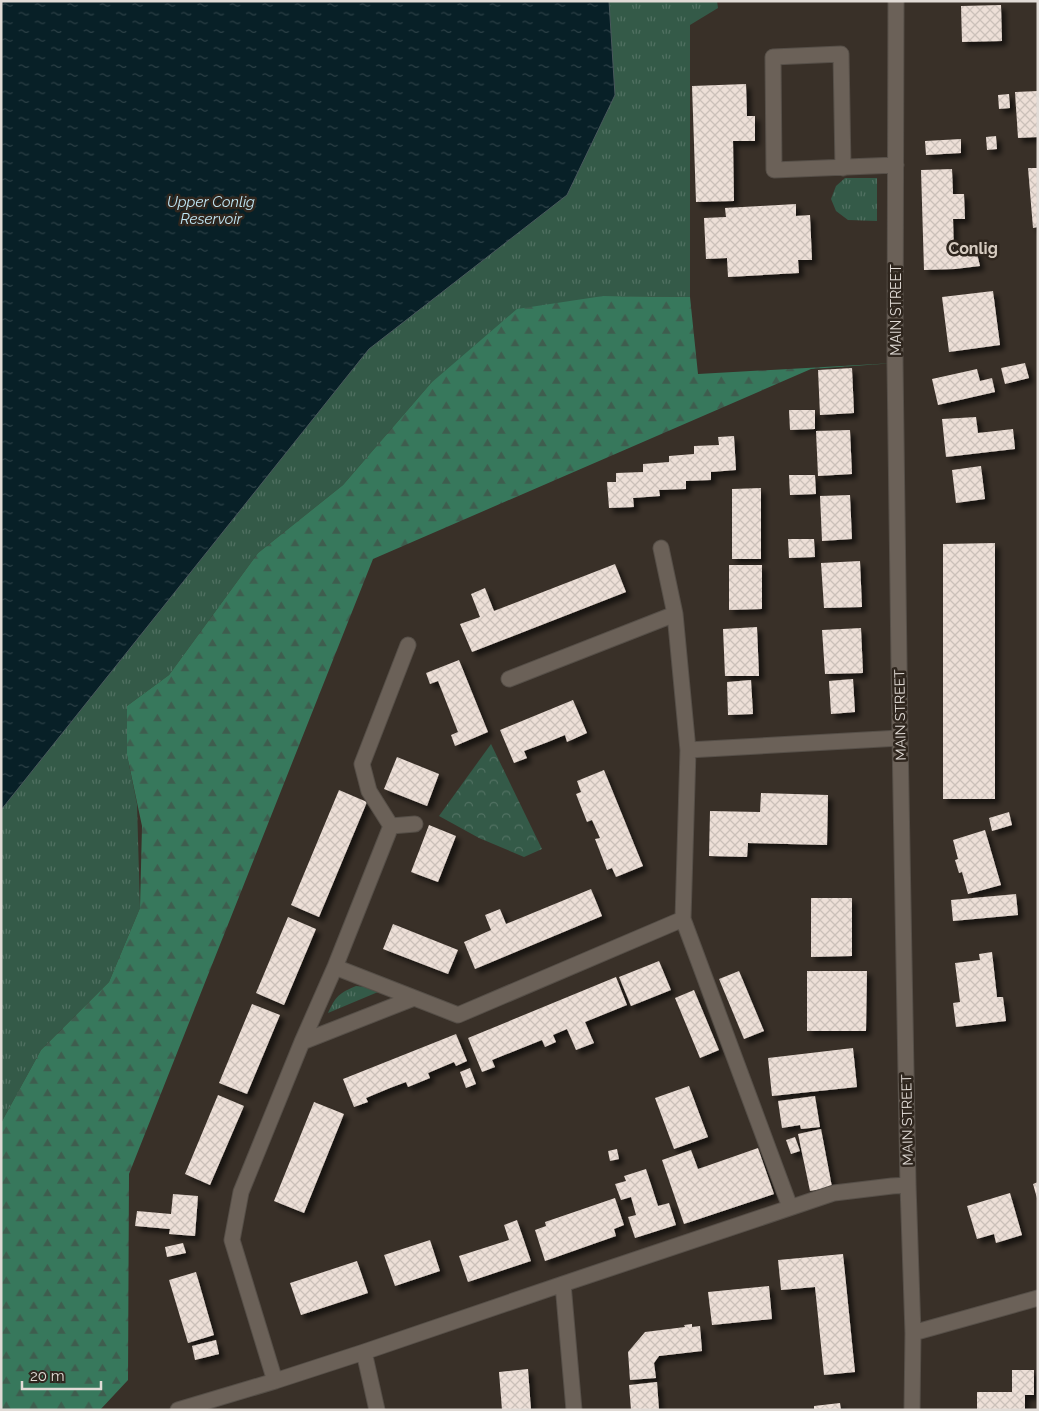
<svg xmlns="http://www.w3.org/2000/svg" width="1039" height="1411" font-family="Raleway,sans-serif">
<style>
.grass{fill:url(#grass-tufts)}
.forest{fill:url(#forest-firs)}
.park{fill:url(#park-crowns)}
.water{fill:url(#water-ripples);stroke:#49585c}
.building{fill:url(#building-cross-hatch);filter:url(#shadow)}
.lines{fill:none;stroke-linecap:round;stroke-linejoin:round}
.minor-casing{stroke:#564f48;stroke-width:17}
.minor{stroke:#6b6158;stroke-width:15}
.labels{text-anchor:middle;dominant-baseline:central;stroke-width:5;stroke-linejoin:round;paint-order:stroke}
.street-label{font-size:14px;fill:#e1dbd6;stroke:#2f261e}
.water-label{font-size:15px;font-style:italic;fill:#c0e7f5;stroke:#2f261e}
.quarter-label{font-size:16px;font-weight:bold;fill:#d7ccc1;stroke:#2f261e}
</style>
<defs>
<pattern id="grass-tufts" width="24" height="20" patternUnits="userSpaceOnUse" patternTransform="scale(1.25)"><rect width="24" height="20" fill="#345a48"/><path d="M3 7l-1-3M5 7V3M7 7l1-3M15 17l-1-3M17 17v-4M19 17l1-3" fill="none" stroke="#517162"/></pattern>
<pattern id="forest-firs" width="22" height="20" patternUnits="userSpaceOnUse" patternTransform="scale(1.25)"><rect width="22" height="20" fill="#37785c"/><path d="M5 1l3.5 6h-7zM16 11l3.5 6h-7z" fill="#3e5d4e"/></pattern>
<pattern id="park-crowns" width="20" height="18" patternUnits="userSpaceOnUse" patternTransform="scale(1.25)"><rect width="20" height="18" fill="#345a48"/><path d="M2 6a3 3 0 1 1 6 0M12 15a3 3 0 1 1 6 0" fill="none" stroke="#517162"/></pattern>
<pattern id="water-ripples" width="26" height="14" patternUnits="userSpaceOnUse" patternTransform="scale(1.25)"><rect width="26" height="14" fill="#082027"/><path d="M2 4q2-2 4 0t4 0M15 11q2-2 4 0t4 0" fill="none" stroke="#2c4046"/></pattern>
<pattern id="building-cross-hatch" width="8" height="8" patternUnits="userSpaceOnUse" patternTransform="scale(1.25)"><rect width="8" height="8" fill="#eddfd7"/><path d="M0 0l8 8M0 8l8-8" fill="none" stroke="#cbc0b9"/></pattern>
<filter id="shadow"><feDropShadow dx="4.5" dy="4.5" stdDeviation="2.5" flood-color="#0009"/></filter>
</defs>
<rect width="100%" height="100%" fill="#393028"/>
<path class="grass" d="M1 1H717L718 8 690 25V297L603 296 431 383 343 485 258 553 169 675 127 706V755L137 804 140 908 109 982 41 1050 1 1123Z
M845 178H877V221L848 220 836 211 831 199 836 186Z
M356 986 366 987 378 992 328 1013C336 996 339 993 356 986Z"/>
<path class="forest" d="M603 296 690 297 698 374 895 363 811 369 373 559 129 1174 128 1380 100 1410H1V1123L41 1050 109 982 140 908 142 826 127 755V706L169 675 258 553 343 485 431 383 517 309Z"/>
<path class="park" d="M491 744 542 849 524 857 479 838 439 816Z"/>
<path class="water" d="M1 1H609L615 95 567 195 369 349 1 810Z"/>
<path class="building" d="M1001 5 1002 41 962 42 961 6Z
M746 84 747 116H755V141H733L734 201 696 202 692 86Z
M1038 91V137L1018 138 1015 92Z
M1009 94 1010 108 999 109 998 95Z
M996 136 997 149 987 150 986 137Z
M961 139V153L926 155 925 141Z
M1028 168H1038V227L1033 228Z
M952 169 953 194H964L965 219H953L954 252 976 249 980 266 955 269 924 270 921 170Z
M796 204V216L810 215 812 260H798L799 273 728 277 727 258 706 259 704 218 726 217 725 208Z
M993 291 1000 345 949 352 942 297Z
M1025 363 1029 378 1005 384 1001 368Z
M852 368 854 413 820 415 818 370Z
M977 369 980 381 992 378 995 392 938 405 932 379Z
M789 410H815V429L790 430Z
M976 417 978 433 1013 429 1015 449 946 457 942 419Z
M850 430 852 474 818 476 816 431Z
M734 436 736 470 711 472V480L686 481V489L659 490 660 496 633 498 634 507 609 508 607 482H616V473L643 472V464L669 462V456L694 454V446L719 445 718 437Z
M981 466 985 499 956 503 952 470Z
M789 475H815L816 494 790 495Z
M761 488V559H732V489Z
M850 495 852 539 822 541 820 496Z
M788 539H814L815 557 789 558Z
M995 543V799H943V544Z
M860 561 862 607 824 608 821 563Z
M615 564 626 592 472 652 460 624 480 617 471 594 485 588 494 611Z
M729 565H762V609L729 610Z
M757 627 759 676H725L723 629Z
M861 628 863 673 825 674 822 630Z
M459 660 488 732 455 746 451 735 458 732 438 681 430 684 426 673Z
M853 679 855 712 831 714 829 681Z
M751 680 753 714 728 715 727 682Z
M573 700 587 733 567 742 565 735 548 742 524 751 527 758 514 763 500 730Z
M397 757 439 774 427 806 384 789Z
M604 770 643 866 616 877 612 868 607 870 595 839 600 838 592 820 587 822 576 794 581 792 577 781Z
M339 790 367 802 319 917 291 905Z
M761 793 828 795 827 845 748 843 747 857 709 856 710 811 760 812Z
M1009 812 1012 825 992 831 989 818Z
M429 825 456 836 438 882 411 872Z
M985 830 1001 885 968 894 962 872 959 873 955 860 958 859 953 840Z
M591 889 602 916 475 969 464 942 491 930 485 915 500 909 506 924Z
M1016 894 1018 915 953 921 951 900Z
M811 898H852V956L811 957Z
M288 917 316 929 284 1005 256 993Z
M393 924 458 950 448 974 383 949Z
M992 952 997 997H1003L1006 1021 956 1027 953 1003 960 1002 955 963 980 960 979 954Z
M659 961 671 990 631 1006 619 977Z
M739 971 764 1031 744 1039 719 979Z
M807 971H867L866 1031H807Z
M616 977 627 1005 585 1022 594 1043 576 1050 567 1029 553 1035 556 1042 545 1047 542 1040 492 1060 495 1067 482 1072 468 1038Z
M694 990 719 1050 700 1058 675 998Z
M252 1004 280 1015 247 1094 219 1083Z
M456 1034 467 1061 456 1066 454 1062 428 1073 430 1078 408 1087 406 1082 390 1088 366 1098 368 1102 354 1107 343 1079Z
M853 1048 857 1087 772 1096 768 1058Z
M470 1068 476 1084 466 1088 460 1072Z
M689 1086 708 1137 674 1149 655 1098Z
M218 1095 244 1106 210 1185 185 1174Z
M815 1096 820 1127 801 1129 800 1125 782 1128 778 1101Z
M314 1102 344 1114 304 1213 274 1201Z
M821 1129 832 1187 810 1191 798 1134Z
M795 1137 800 1151 791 1154 786 1140Z
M758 1148 774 1194 684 1224 662 1160 691 1150 698 1169Z
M617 1149 619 1159 610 1161 608 1151Z
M646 1169 658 1206 669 1203 676 1225 635 1238 628 1217 636 1215 631 1197 621 1200 615 1184 626 1181 624 1176Z
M1038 1182V1198H1037L1033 1184Z
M1010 1193 1022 1235 996 1243 994 1234 977 1239 967 1206Z
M173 1194 198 1196 195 1236 169 1234 170 1229 135 1226 137 1211 171 1214Z
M615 1198 624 1225 614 1229 616 1236 545 1261 535 1230 546 1226 545 1222Z
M517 1220 531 1261 468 1282 459 1256 509 1240 504 1225Z
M430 1240 440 1271 395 1286 384 1255Z
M183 1243 186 1253 167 1257 165 1247Z
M843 1254 855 1372 824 1375 815 1287 781 1290 778 1260Z
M357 1261 368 1293 301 1315 290 1283Z
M196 1272 214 1335 188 1343 169 1280Z
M769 1286 772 1319 712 1325 708 1292Z
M692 1324V1327L700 1326 702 1351 659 1356 654 1363 656 1378 630 1380 628 1352 645 1332 685 1327 684 1325Z
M216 1340 219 1354 195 1360 192 1346Z
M528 1369 531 1410H502L499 1372Z
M1012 1370H1034V1395H1025V1410H977V1392H1012Z
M657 1382 659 1410H631L629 1385Z
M840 1403 841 1410H814V1406Z"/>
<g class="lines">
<defs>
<path id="minor" d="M896 1 895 363 900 738 908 1185 913 1333 912 1410
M843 168 841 54 773 57 774 170 896 165
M408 645 362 764 369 791 391 826 415 824
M509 679 675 614
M688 750 900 738
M683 919 790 1207
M335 967 458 1015 683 919 688 750 675 614 661 548
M302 1042 414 998
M563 1284 574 1410
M913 1333 1038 1298
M364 1352 377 1410
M275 1381 232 1240 241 1192 302 1042 335 967 391 826
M178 1410 275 1381 364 1352 563 1284 834 1193 892 1186 908 1185"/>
</defs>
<use href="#minor" class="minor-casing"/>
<use href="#minor" class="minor"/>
</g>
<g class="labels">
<g class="street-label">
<text transform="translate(896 310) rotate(-90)">MAIN STREET</text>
<text transform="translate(900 715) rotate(-91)">MAIN STREET</text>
<text transform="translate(907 1120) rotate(-91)">MAIN STREET</text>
</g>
<g class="water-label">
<text x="211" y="202">Upper Conlig<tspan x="211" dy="17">Reservoir</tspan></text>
</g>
<g class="quarter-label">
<text x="973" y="248">Conlig</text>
</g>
</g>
<rect width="1039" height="1411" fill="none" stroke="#e1dbd6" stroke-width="5"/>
<path d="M22 1381v8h79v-8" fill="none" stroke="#e1dbd6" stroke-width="2.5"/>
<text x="30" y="1381" font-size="15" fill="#e1dbd6" stroke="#2f261e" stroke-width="4" paint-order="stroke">20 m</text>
</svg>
